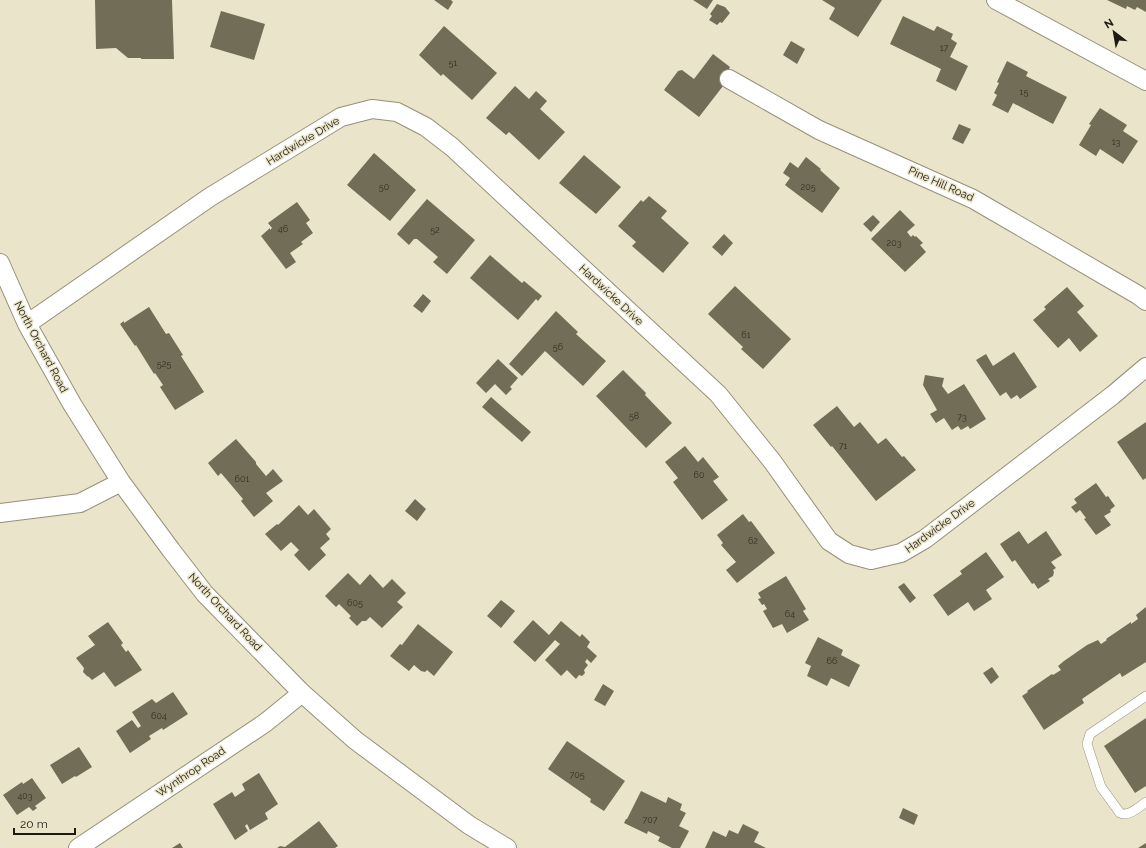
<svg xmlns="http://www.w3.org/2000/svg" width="1146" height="848" font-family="Raleway,sans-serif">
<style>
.building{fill:#726d56}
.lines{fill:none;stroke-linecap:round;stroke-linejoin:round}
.lane-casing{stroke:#969078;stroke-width:10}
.street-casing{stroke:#969078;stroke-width:20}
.lane{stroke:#fff;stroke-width:9}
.street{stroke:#fff;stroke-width:18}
.labels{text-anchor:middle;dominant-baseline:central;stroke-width:3;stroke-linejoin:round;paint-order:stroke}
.number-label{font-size:9px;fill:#323022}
.street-label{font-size:11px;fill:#1d1b11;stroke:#eae4ca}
</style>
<rect width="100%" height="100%" fill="#eae4ca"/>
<path class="building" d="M95 0H172L174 59H141V58H128L116 48 96 49Z
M434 0H451L453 2 448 10Z
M693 0H713L707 9Z
M822 0H882L858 37 829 19 835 8Z
M1107 0H1146V12L1137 7 1135 10 1127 6 1126 9Z
M717 4 725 7 730 13 722 23 720 22 717 25 709 20 712 16 710 14Z
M221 11 265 24 254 60 210 47Z
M903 16 934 31 937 26 953 34 951 39 957 43 950 57 968 66 956 91 936 81 941 69 890 44Z
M444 26 497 73 472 100 443 74 441 76 419 55Z
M791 41 805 49 797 64 783 55Z
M713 54 730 67 729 69 731 71 721 84 723 86 699 117 664 90 678 71 682 70 694 79Z
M1007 61 1028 72 1026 76 1067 97 1053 124 1013 103 1008 113 992 105 997 95 994 93 999 83 997 82Z
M515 86 529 99 536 91 547 101 540 109 565 132 539 160 509 132 506 135 486 118Z
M1100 108 1127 125 1123 131 1138 141 1123 164 1100 149 1096 156 1079 145 1091 125 1089 124Z
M959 124 971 129 963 144 952 139Z
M374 153 416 190 390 221 347 185Z
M584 155 621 187 596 214 559 183Z
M806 157 821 169 820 170 840 188 822 213 785 185 790 178 783 173 790 162 798 168Z
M649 196 667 211 661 218 689 243 663 273 632 246 636 242 618 226 641 200 643 202Z
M427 199 475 240 447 274 433 262 438 257 417 239H414L409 245 397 234Z
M297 202 310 220 306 223 313 233 301 242 303 244 290 253 296 262 286 269 261 236 270 228V230L272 228 268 223Z
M900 210 915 225 907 232 911 237 913 235 915 237 916 236 923 243 920 245 926 252 905 272 871 239Z
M873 215 880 222 871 232 863 224Z
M724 234 733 243 722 256 712 247Z
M490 255 522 283 524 281 542 296 538 301 536 299 518 320 470 278Z
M735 286 791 339 763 369 741 349 743 347 708 314Z
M1067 287 1084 306 1077 312 1098 336 1080 352 1069 338 1058 348 1033 320 1046 309 1044 307Z
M423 294 431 301 422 313 413 306Z
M149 307 166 334 169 333 183 355 181 356 204 392 175 410 160 387 163 385 155 373 154 374 136 345 135 346 120 324 124 321V323Z
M556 311 578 332 576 334 606 361 583 386 545 351 522 376 509 364Z
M1014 352 1037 387 1020 399 1017 395 1011 399 1006 392 1000 396 976 360 986 354 993 366Z
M498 359 518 378 510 387 512 389 506 395 495 384 486 393 476 383Z
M623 370 646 393 645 395 672 423 646 448 596 396Z
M925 375 944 378 942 386 948 394 964 384 986 419 970 429 968 426 961 430 958 426 952 430 944 418 936 423 930 414 937 410 923 385Z
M491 397 531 432 522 442 482 407Z
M837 406 854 427 860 422 878 444 886 438 902 457 904 456 916 470 876 501 832 446 831 447 813 425Z
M1146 422V478L1143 480 1117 442Z
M236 439 256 462V464L266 476 273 469 283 481 266 493 273 501 254 517 241 501 243 499 221 473 218 476 208 463Z
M685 446 698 462 703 457 719 477 713 481 728 500 702 520 673 482 678 478 665 462Z
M1096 483 1106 497 1108 496 1115 506 1110 510 1111 512 1104 516 1111 525 1096 535 1084 519 1086 518 1080 510 1076 513 1071 507 1077 503 1074 499Z
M415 499 426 509 417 521 405 511Z
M299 505 308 515 314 509 331 529 326 534 330 539 320 548 326 555 309 571 294 555 299 550 291 542 281 551 265 534 277 524 278 525Z
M743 514 749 522 751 521 775 553 737 583 726 570 736 562 721 545 723 543 717 535Z
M1019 531 1028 544 1046 531 1062 555 1051 562 1056 568 1053 570 1054 572 1053 576 1048 579 1050 581 1038 589 1034 583 1032 584 1015 560 1012 562 1000 544Z
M986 552 1004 577 986 590 992 599 974 611 968 602 948 616 933 595 962 574 960 571Z
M348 573 360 585 370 574 383 588 392 579 406 593 397 602 403 607 382 628 370 617 366 621H362L357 626 349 618 351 616 339 604 336 607 325 596Z
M786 576 806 609 803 611 809 620 787 633 782 624 773 628 763 611 767 609 764 604 762 605 758 599 761 598 758 593Z
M904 583 916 598 910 603 898 587Z
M501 600 515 611 501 628 487 616Z
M1146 607V662L1122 677 1120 673 1082 699 1084 703 1044 730 1022 696 1028 692 1027 691 1052 674 1053 675 1061 670 1058 666 1064 661 1087 645 1098 640 1101 644 1107 640 1106 639 1131 622V624L1138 619 1136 615Z
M533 620 549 635 561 621 580 637 582 634 590 642 587 647 597 656 591 663 587 659 585 662 588 665 584 670 585 673 582 676 579 675 576 679 567 670 561 676 545 660 560 644 555 640 535 662 513 642Z
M108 622 123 643 121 645 126 652 128 650 142 670 115 687 104 672 92 680 89 677 87 676 83 672 84 668 76 658 95 645 88 636Z
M418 624 453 652 434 676 427 670 425 672 421 671 414 665 409 671 390 656 400 644 402 645Z
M818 637 843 650 841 655 860 665 849 687 831 678 827 686 807 676 811 666 805 663Z
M992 667 999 677 991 684 983 673Z
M603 684 614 691 605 706 594 700Z
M173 692 188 714 163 730 162 728 149 736 151 739 130 753 116 731 132 720 138 728 141 726 132 712 152 699 156 703Z
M1146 718V786L1135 793 1104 746Z
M567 741 625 781 604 811 590 802 591 799 548 769Z
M79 747 92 767 76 777 75 776 62 784 50 765Z
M259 773 278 804 265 813 268 819 250 830 247 824 245 826 248 831 235 840 213 804 232 792 235 797 245 790 242 784Z
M32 778 46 798 35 806 37 808 33 811 29 807 17 815 3 795 22 782 23 784Z
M641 791 666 803 668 797 682 804 680 810 686 813 679 826 689 831 680 848H672L658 841 660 837 648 831 647 834 624 823 626 819H627Z
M903 808 918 815 914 825 899 818Z
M319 821 338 846 335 848H277L280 846 285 847Z
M743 824 759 832 754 842 766 848H705L713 831 726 837 729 830 738 834Z
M180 843 183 848H172Z
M1146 843V848H1138Z"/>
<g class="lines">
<defs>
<path id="lane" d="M1146 696 1090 734 1087 744 1101 787 1120 813C1129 817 1139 807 1146 802"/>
<path id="street" d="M996 0 1146 81
M729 79 819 130 973 199 1138 295 1146 301
M0 263 27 324 72 404 121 482 171 550 205 594 302 693 355 740 469 825 507 848
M27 324 210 197 341 117 372 109 397 112 426 127 452 147 718 394 772 461 829 541 849 554 871 560 901 553 925 539 1113 395 1146 367
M0 513 80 503 121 482
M78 848 265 723 302 693"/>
</defs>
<use href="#lane" class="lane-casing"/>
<use href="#street" class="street-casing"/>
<use href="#lane" class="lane"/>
<use href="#street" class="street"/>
</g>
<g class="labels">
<g class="number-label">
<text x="944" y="48">17</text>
<text x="453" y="63">51</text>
<text x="1024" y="92">15</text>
<text x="1116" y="142">13</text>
<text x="384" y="187">50</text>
<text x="808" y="187">205</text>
<text x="283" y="229">46</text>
<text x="435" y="230">52</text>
<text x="894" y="243">203</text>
<text x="746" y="335">61</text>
<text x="558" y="347">56</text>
<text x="164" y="364">525</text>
<text x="634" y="416">58</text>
<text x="962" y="417">73</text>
<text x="843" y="446">71</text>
<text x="699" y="475">60</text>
<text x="242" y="479">601</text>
<text x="753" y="541">62</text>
<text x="355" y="603">605</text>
<text x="790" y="614">64</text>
<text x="832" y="661">66</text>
<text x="159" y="716">604</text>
<text x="577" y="775">705</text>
<text x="25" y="796">403</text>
<text x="650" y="820">707</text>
</g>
<g class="street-label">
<text transform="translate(303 141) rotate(-31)">Hardwicke Drive</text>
<text transform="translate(941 184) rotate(24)">Pine Hill Road</text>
<text transform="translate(611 295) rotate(43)">Hardwicke Drive</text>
<text transform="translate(41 347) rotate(62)">North Orchard Road</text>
<text transform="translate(940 526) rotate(-36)">Hardwicke Drive</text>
<text transform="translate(225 612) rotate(47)">North Orchard Road</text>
<text transform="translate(191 772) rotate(-34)">Wynthrop Road</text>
</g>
</g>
<g transform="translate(1114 32) rotate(329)" stroke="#eae4ca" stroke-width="3" paint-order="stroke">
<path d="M0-3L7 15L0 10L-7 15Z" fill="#1d1b11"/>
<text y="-6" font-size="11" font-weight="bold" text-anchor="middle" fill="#1d1b11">N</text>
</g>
<path d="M14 828v6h61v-6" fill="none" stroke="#1d1b11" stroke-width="2"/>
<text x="20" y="828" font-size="12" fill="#1d1b11" stroke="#eae4ca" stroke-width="3" paint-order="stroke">20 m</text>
</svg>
